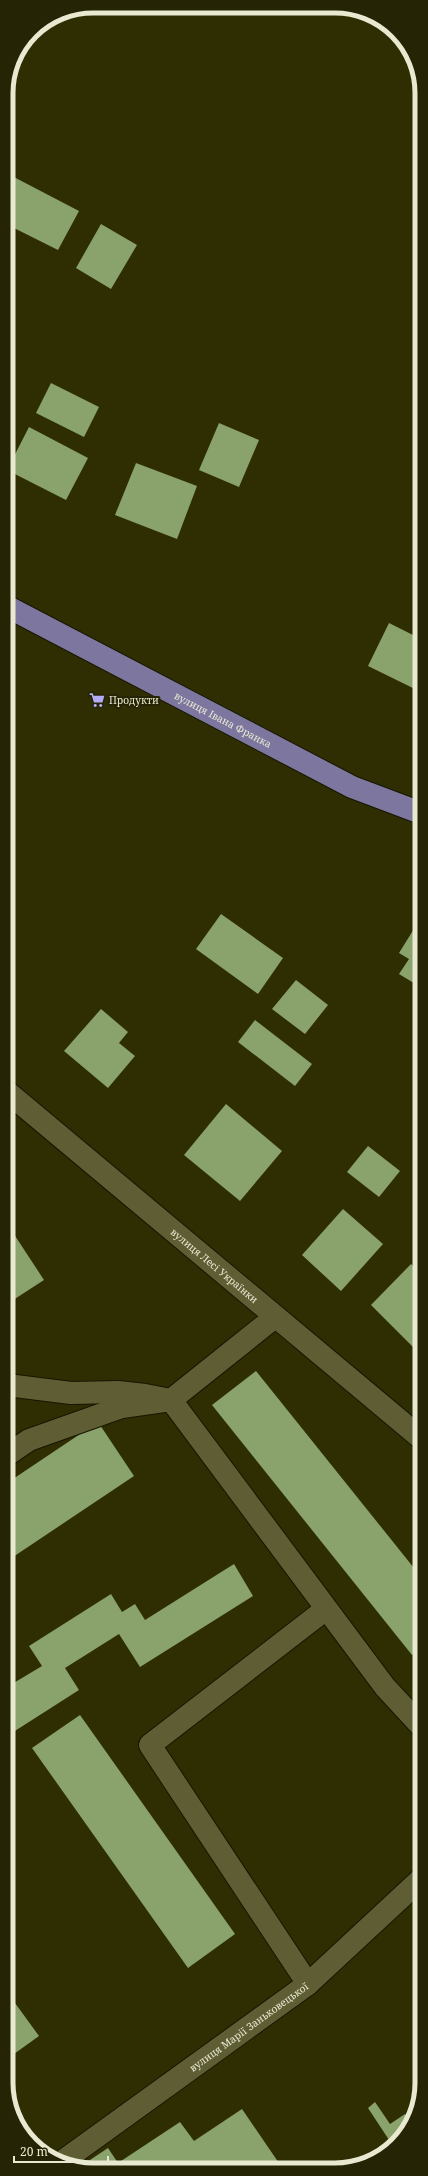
<svg xmlns="http://www.w3.org/2000/svg" width="428" height="2176" font-family="'Noto Serif',serif">
<style>
.building{fill:#8aa26b}
.lines{fill:none;stroke-linecap:round;stroke-linejoin:round}
.minor-casing{stroke:#171600;stroke-width:24}
.major-casing{stroke:#171600;stroke-width:24}
.minor{stroke:#5e5d34;stroke-width:22}
.major{stroke:#7d769f;stroke-width:22}
.rail-casing{stroke:#9f9f80;stroke-width:4.5}
.rail{stroke:#252404;stroke-width:3;stroke-dasharray:9;stroke-linecap:butt}
.labels{text-anchor:middle;dominant-baseline:central;stroke-width:4;stroke-linejoin:round;paint-order:stroke}
.poi-label{font-size:10px;fill:#e9e9d2;stroke:#252404;text-anchor:start}
.street-label{font-size:10px;fill:#e9e9d2;stroke:#252404}
.rim{fill:none;stroke:#e9e9d2;stroke-width:5}
</style>
<rect width="100%" height="100%" fill="#2f2e02"/>
<path class="building" d="M10 175 79 211 58 250 6 224V183Z
M101 224 137 245 111 289 76 268Z
M51 383 99 407 84 437 36 413Z
M219 423 259 440 239 487 199 470Z
M29 427 88 458 66 500 7 470Z
M136 463 197 486 177 539 115 515Z
M389 623 421 639V692L368 666Z
M221 914 283 958 258 994 196 949Z
M422 916V988L399 974 409 959 399 953Z
M296 980 328 1005 305 1034 272 1009Z
M101 1009 128 1032 119 1043 135 1056 108 1088 64 1051Z
M255 1020 312 1064 295 1086 238 1042Z
M226 1104 282 1151 240 1201 184 1155Z
M368 1146 400 1171 379 1197 347 1172Z
M343 1209 383 1244 341 1291 302 1255Z
M6 1222 44 1280 7 1304V1297Z
M411 1264 422 1274V1350L419 1353 371 1305Z
M256 1371 422 1578V1647L412 1655 212 1405Z
M98 1422 134 1476 7 1561V1483Z
M234 1564 253 1596 140 1667 119 1634 65 1668 79 1690 7 1736V1687L42 1666 29 1646 111 1594 122 1612 135 1604 145 1620Z
M80 1715 235 1934 188 1968 32 1748Z
M7 1992 39 2036 7 2059Z
M375 2102 390 2124 405 2114 409 2120 400 2140 393 2146 368 2108Z
M242 2109 283 2169 78 2168 108 2148 118 2163 180 2122 194 2141Z"/>
<g class="lines">
<defs>
<g id="minor">
<path id="s1" d="M6 1091 422 1439"/>
<path d="M7 1385 71 1393 118 1392 145 1395 171 1400 385 1687 422 1727"/>
<path d="M7 1455 29 1440 122 1407 171 1400 275 1317"/>
<path d="M308 1984 150 1745 326 1609"/>
<path id="s2" d="M63 2161 308 1984 422 1878"/>
</g>
<g id="major">
<path id="s3" d="M6 606 352 787 421 813"/>
</g>
</defs>
<use href="#minor" class="minor-casing"/>
<use href="#major" class="major-casing"/>
<use href="#minor" class="minor"/>
<use href="#major" class="major"/>
<defs>
<path id="rail" d="M369 18 405 46"/>
</defs>
<use href="#rail" class="rail-casing"/>
<use href="#rail" class="rail"/>
</g>
<defs>
<symbol id="supermarket-bare" viewBox="-9 -9 18 18"><path d="M-6-5.5h2.5l.6 2H6L4.5 2H-2.5L-4.4-4H-6ZM-1.5 3.2a1.3 1.3 0 1 0 .1 0ZM3 3.2a1.3 1.3 0 1 0 .1 0Z" fill="#b3adf9" stroke="#252404" stroke-width="2.5" paint-order="stroke"/></symbol>
</defs>
<g fill-rule="evenodd">
<use href="#supermarket-bare" x="86" y="689" width="22" height="22"/>
</g>
<g class="labels">
<g class="poi-label">
<text x="109" y="700">Продукти</text>
</g>
<g class="street-label">
<text stroke="none"><textPath href="#s3" startOffset="245">вулиця Івана Франка</textPath></text>
<text stroke="none"><textPath href="#s1" startOffset="272">вулиця Лесі Українки</textPath></text>
<text stroke="none"><textPath href="#s2" startOffset="229">вулиця Марії Заньковецької</textPath></text>
</g>
</g>
<path d="M0 0H428V2176H0ZM93 13H335A80 80 0 0 1 415 93V2083A80 80 0 0 1 335 2163H93A80 80 0 0 1 13 2083V93A80 80 0 0 1 93 13Z" fill="#252404" fill-rule="evenodd"/>
<path class="rim" d="M93 13H335A80 80 0 0 1 415 93V2083A80 80 0 0 1 335 2163H93A80 80 0 0 1 13 2083V93A80 80 0 0 1 93 13Z"/>
<path d="M14 2156v6h94v-6" fill="none" stroke="#e9e9d2" stroke-width="2"/>
<text x="20" y="2156" font-size="12" fill="#e9e9d2" stroke="#252404" stroke-width="3" paint-order="stroke">20 m</text>
</svg>
